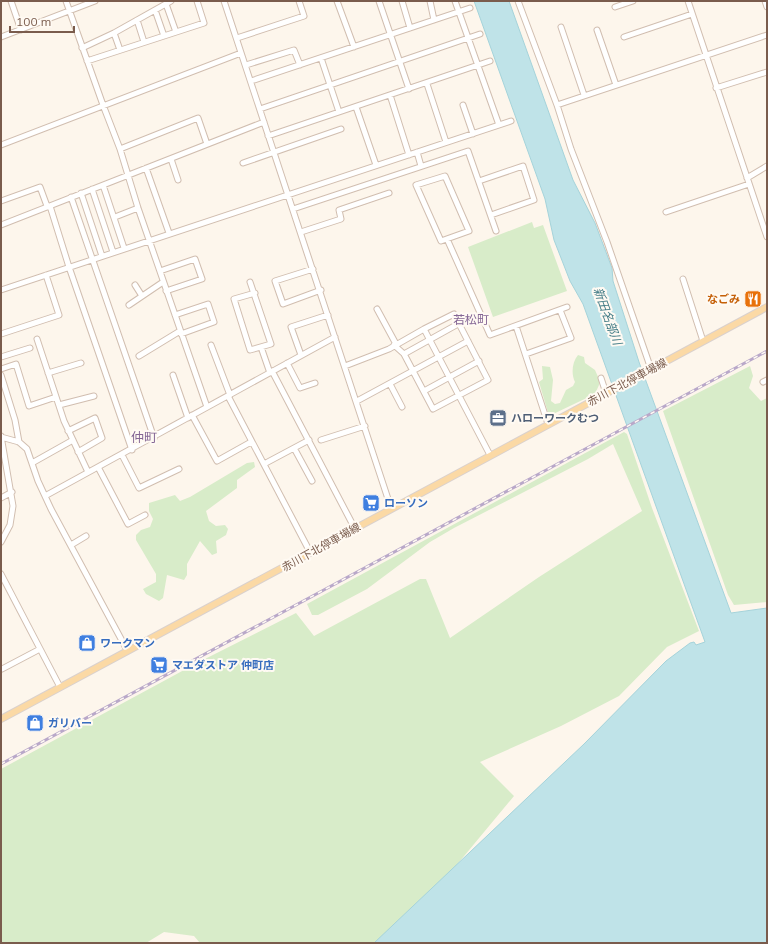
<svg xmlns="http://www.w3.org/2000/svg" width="768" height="944" font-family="Mulish,'Noto Sans JP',sans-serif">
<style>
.green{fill:#d8ecc9}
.water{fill:#bfe3e8;stroke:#a5d3da}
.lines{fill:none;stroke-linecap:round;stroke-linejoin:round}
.minor-casing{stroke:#d1beb0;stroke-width:7}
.major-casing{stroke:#dad1cd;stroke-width:8}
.minor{stroke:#fff;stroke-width:5}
.major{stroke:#fbd9a5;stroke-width:6}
.rail-casing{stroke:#b9a8c9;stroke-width:3}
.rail{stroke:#fffaf3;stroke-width:1.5;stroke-dasharray:4.5;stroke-linecap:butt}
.labels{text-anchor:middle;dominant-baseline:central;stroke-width:4;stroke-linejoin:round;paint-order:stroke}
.food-label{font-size:11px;font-weight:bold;fill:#c56008;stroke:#fffaf3;text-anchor:end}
.street-label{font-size:11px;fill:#7a5c4d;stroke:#fffaf3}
.service-label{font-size:11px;font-weight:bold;fill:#4e5e75;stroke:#fffaf3;text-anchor:start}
.shop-label{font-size:11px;font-weight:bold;fill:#366cbe;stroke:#fffaf3;text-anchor:start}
.water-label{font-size:12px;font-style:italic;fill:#437c86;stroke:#fffaf3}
.neighbourhood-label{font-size:12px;fill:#846695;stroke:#fffaf3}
.quarter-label{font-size:13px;fill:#846695;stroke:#fffaf3}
</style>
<rect width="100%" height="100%" fill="#fdf6ec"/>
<path class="green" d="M532 222 534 228 543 225 567 291 493 317 468 247Z
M578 355 584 357 585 363 595 370 599 379V385L595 394 549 416 539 382 543 379 542 366 550 367 553 380 551 401 555 404 560 403 566 390 573 386 575 382C571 374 572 362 578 355Z
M750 366 753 376 749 388 761 401 767 398V602L734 605 728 595 663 411Z
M624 432 627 434 652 508 699 631 667 647 619 696 561 726 480 762 514 796 445 879 379 943H200L194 936 164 932 146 943H1V769L197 663 296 613 314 636 420 579H426L450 638 539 577 642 511 613 444 588 459 454 528 430 542 367 589 318 615H312L307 604Z
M254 462 255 467 237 480V488L206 511 209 521 216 526 225 525 228 529 226 535 216 541 217 553 212 555 200 541 187 564V575L184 580 167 575 163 598 159 601 146 594 143 589 156 582V574L136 540V535L141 530 150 527 153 519 149 511V503L175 495 180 501 190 497 247 463Z"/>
<path class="water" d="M474 1H509L573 180 595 223 612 268 613 281 639 362 731 613 767 608V943H374L584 744 666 661 690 643 694 642 696 645 705 642 583 304 570 281 554 240 545 199Z"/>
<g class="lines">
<defs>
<path id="minor" d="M11 1 21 30
M66 1 103 105 120 149 138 208 207 407
M224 1 391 508
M337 1 354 47
M379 1 409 89
M402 1 410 28
M430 1 434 20
M455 1 499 125
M518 1 557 105 571 149 607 242 651 369
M688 1 767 237
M765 1 767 7
M166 4 176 32
M615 7 633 1
M155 10 164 36
M137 20 144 42
M561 27 584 95
M597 30 616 85
M114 33 120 50
M1 37 95 1
M624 37 692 14
M237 38 304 16 299 1
M82 48 114 33 171 1
M321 58 339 112
M87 61 204 23 197 1
M246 65 294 50 300 65
M251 81 470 8
M427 84 446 142
M716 88 767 72
M390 95 409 155
M463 105 473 134
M557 105 767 35
M356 107 376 165
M260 109 480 34
M268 136 490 61
M1 145 241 53
M120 149 198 118 207 144
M417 152 421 166
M171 159 178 180
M243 163 341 129
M146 168 169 233
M445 176 469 231 441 241 416 185Z
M747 178 767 166
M479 181 523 166 534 200 491 215
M103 185 124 248
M92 189 113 252
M81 193 102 256
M71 197 154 438
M1 201 40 187 47 206
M50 206 69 267 132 450
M293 209 468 151 496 231
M666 212 749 184
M115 217 138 208
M1 225 264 122
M301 232 341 219 339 210 389 193
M447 239 490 335 567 307
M313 269 275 281 283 304 321 290
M160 271 195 259 202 279 166 291
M683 279 703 341
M250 282 271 344 250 350 234 299 255 293
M135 285 142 296
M1 290 511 121
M129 305 163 282
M377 309 396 344
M175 315 208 304 214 322 181 334
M516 326 548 424
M424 329 454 314 488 380 433 409 404 354 458 324
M1 334 59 315 46 275
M37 339 64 421 88 472
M211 345 230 395
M394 345 404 354
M261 347 270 373
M526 354 571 338 560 310
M301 355 291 327 328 315
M139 356 180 331
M1 357 30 348
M287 363 300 388 315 383
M345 366 389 349 424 329 490 455
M1 369 16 364 29 406 56 397
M272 371 354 527
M48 373 81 363
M1 375 15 420 19 442
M173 375 188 418
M601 378 606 393
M763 382 767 380
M390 384 402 407
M424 391 479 361
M228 396 310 552
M357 401 468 341
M59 405 94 396
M192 415 217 461 251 442
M68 431 95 418 102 438 78 452
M1 436 13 506 10 525 1 542
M1 437 19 442 27 449 38 481 51 509 127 650
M321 440 365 426
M294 448 312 481
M122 455 139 488 179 469
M32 463 73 440
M264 464 309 440
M98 467 128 524 145 515
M45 496 335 337
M1 498 12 492
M71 545 86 536
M1 574 60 687
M2 669 40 649"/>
<path id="major" d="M1 719 767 307"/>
</defs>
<use href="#minor" class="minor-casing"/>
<use href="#major" class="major-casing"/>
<use href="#minor" class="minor"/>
<use href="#major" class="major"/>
<defs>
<path id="rail" d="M1 764 767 351"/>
</defs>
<use href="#rail" class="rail-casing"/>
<use href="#rail" class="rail"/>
</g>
<defs>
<symbol id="restaurant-square" viewBox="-11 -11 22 22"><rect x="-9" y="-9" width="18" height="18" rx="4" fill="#e8710a" stroke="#fffaf3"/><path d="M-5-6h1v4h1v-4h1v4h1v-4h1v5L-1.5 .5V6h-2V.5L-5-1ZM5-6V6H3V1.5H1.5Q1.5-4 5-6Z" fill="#fff"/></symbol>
<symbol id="office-square" viewBox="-11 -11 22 22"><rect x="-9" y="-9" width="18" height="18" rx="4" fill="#5c6f8a" stroke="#fffaf3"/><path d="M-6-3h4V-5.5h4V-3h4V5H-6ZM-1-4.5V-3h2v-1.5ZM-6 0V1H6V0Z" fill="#fff"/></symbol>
<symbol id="supermarket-square" viewBox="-11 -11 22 22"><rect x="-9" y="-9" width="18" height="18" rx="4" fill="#3f7fe0" stroke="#fffaf3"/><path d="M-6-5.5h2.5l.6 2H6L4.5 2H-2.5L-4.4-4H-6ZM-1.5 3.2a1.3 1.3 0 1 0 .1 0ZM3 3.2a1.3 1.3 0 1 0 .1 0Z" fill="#fff"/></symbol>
<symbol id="shop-square" viewBox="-11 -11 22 22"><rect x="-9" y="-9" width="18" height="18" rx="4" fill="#3f7fe0" stroke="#fffaf3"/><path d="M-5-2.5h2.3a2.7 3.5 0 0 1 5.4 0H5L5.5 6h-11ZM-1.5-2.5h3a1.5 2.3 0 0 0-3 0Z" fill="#fff"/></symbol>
</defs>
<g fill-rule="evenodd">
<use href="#restaurant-square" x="743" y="289" width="20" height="20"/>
<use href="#office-square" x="488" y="408" width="20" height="20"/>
<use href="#supermarket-square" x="361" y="493" width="20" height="20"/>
<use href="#shop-square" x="77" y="633" width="20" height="20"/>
<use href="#supermarket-square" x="149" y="655" width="20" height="20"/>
<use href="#shop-square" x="25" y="713" width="20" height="20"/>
</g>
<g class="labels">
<g class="food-label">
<text x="740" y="299">なごみ</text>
</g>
<g class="street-label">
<text transform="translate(627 382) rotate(-28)">赤川下北停車場線</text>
<text transform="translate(321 547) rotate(-29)">赤川下北停車場線</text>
</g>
<g class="service-label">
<text x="511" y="418">ハローワークむつ</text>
</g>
<g class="shop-label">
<text x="384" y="503">ローソン</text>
<text x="100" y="643">ワークマン</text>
<text x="172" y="665">マエダストア 仲町店</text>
<text x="48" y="723">ガリバー</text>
</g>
<g class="water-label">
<text transform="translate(608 316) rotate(70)">新田名部川</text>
</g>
<g class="neighbourhood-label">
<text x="471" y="319">若松町</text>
</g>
<g class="quarter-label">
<text x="144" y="437">仲町</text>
</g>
</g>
<rect width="768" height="944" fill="none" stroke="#7a5c4d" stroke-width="4"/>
<path d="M10 26v6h64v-6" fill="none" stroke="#7a5c4d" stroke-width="2"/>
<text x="16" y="26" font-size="12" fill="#7a5c4d" stroke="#fffaf3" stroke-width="3" paint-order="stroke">100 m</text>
</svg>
